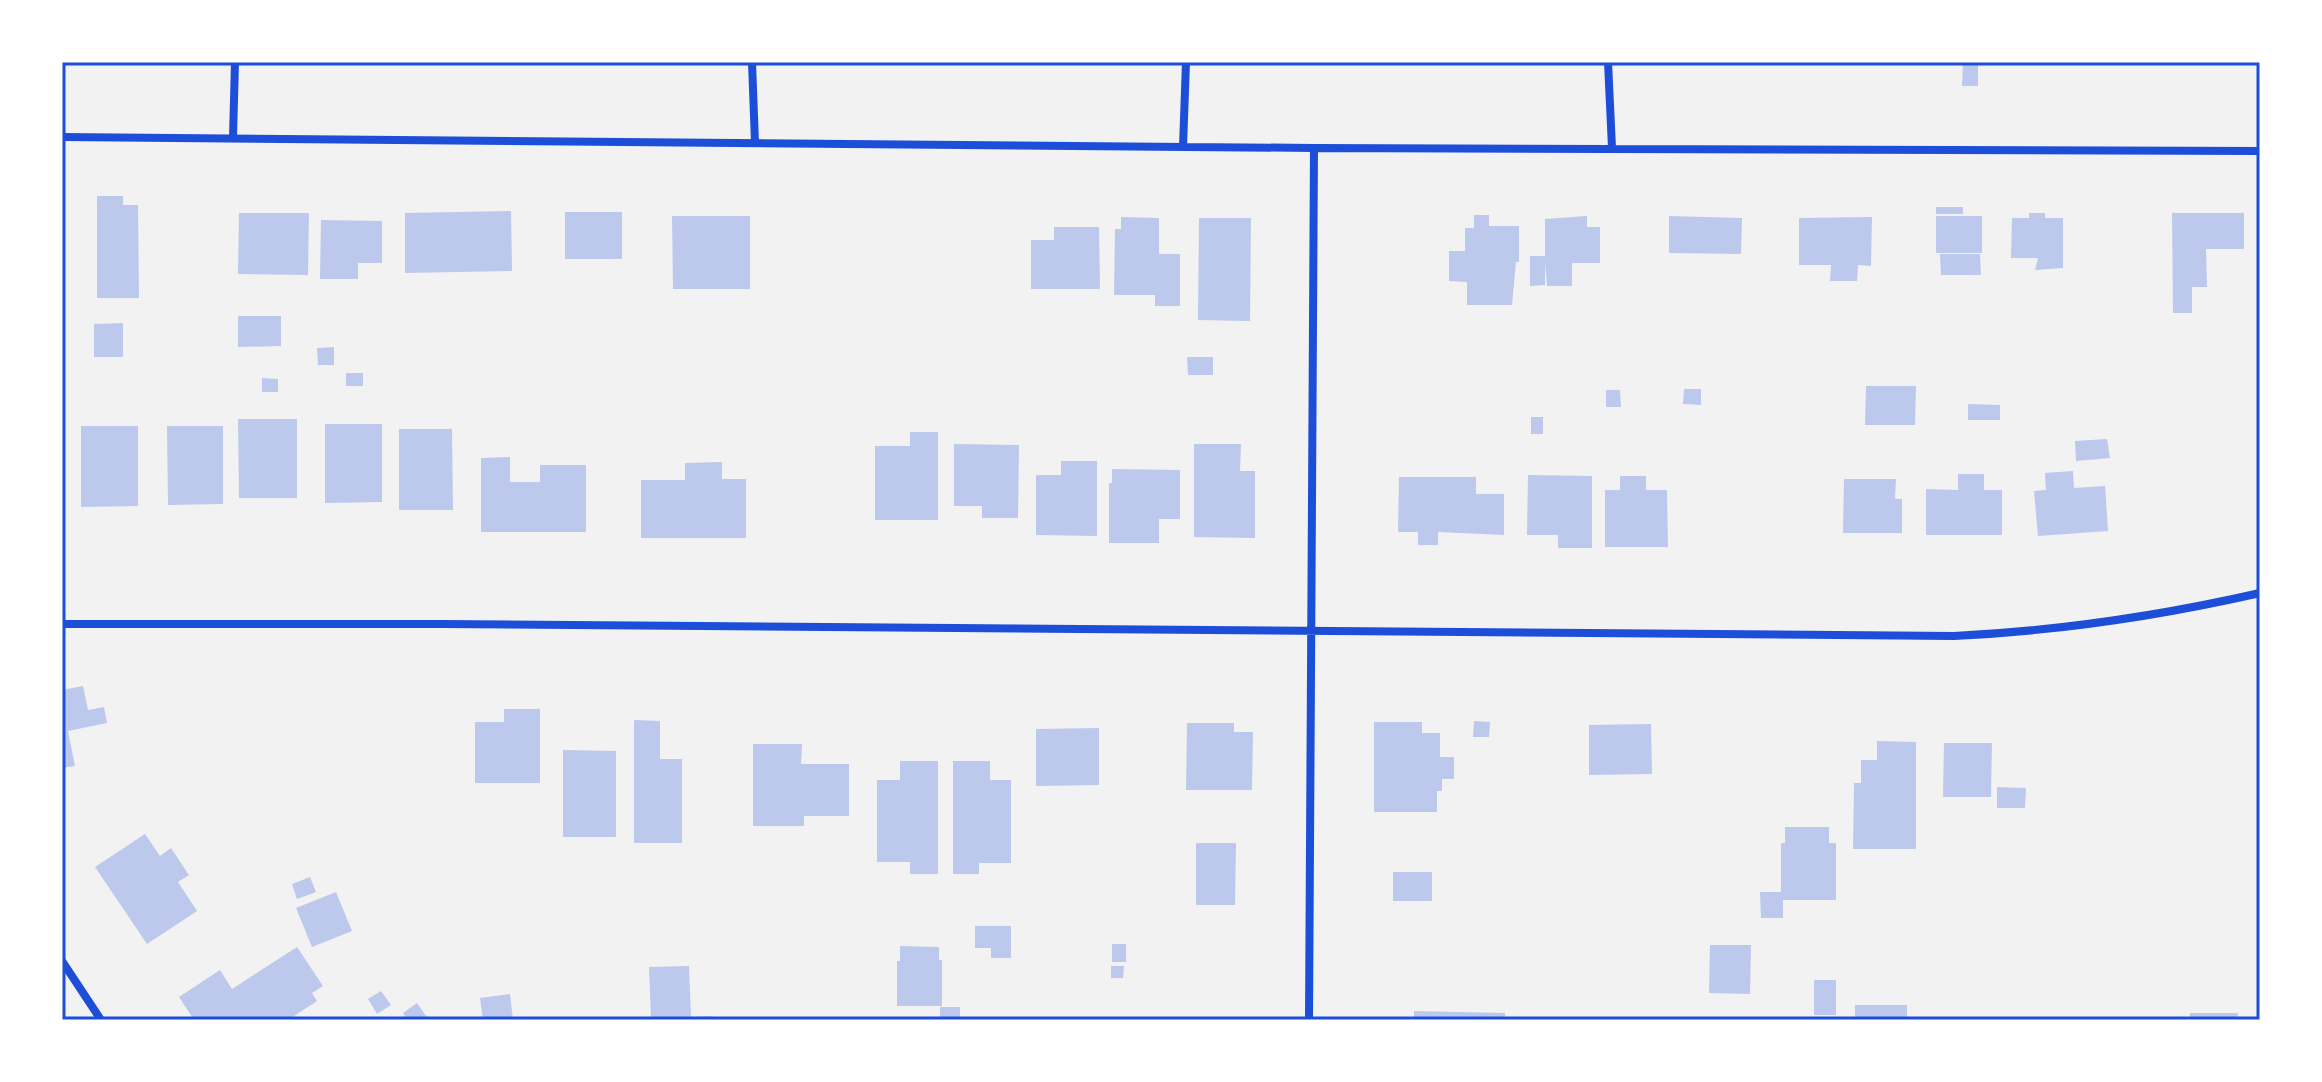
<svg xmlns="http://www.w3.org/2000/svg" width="2322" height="1082" font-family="'Public Sans',sans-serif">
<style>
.building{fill:#bdc9ec}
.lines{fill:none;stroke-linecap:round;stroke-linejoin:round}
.minor{stroke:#1d4ed8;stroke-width:8}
.neatline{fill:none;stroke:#1d4ed8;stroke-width:3}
</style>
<rect width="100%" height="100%" fill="#f2f2f2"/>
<path class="building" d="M1963 62H1978V86H1962Z
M97 196H123V205H138L139 298H97Z
M1936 207H1963V214H1936Z
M511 211 512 271 405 273V213Z
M565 212H622V259H565Z
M239 213H309L308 275 238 274Z
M2029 213H2045V218H2063V268L2035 270 2038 258H2011L2012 218H2029Z
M2172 213H2244V249H2206L2207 287H2192V313H2173Z
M1474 215H1489V226H1519V262H1516L1512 305H1467V282L1449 281V251H1465V228H1474Z
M672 216H750V289H673Z
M1587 216V227H1600V263H1572V286H1547L1545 262V285L1530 286V256H1545V219Z
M1669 216 1742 218 1741 254 1669 253Z
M1936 216H1982V253H1936Z
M1121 217 1159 218V254H1180V306H1155V295H1114L1115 229H1121Z
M1872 217 1871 266 1858 265 1857 281H1830L1831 265H1799V218Z
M1199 218H1251L1250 321 1198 320Z
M321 220 382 221V263H358V279H320Z
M1054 227H1099L1100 289H1031V240H1054Z
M1940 254H1980L1981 275H1941Z
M238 316H281V346L238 347Z
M123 323V357H94V324Z
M334 347V365H318L317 348Z
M1187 357H1213V375H1188Z
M346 373H363V386H346Z
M262 378 278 379V392H262Z
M1866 386H1916L1915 425H1865Z
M1684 389H1701V405L1683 404Z
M1606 390H1620L1621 407H1606Z
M1968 404 2000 405V420H1968Z
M1531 417H1543V434H1531Z
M238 419H297V498H239Z
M325 424H382V502L325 503Z
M81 426H138V506L81 507Z
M167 426H223V504L168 505Z
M399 429H452L453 510H399Z
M910 432H938V520H875V446H910Z
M2107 439 2110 458 2076 461 2075 441Z
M954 444 1019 445 1018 518H982V506H954Z
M1194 444H1241L1240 471H1255V538L1194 537Z
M510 457V482H540V465H586V532H481V458Z
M1061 461H1097V536L1036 535V475H1061Z
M722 462V479H746V538H641V480H685V463Z
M1112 469 1180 470V519H1159V543H1109V483H1112Z
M2073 471 2074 488 2105 486 2108 531 2038 536 2034 491 2046 490 2045 473Z
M1958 474H1984V490H2002V535H1926V489L1958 490Z
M1528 475 1592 476V548H1558V535H1527Z
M1620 476H1646V490H1667L1668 547H1605V490H1620Z
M1399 477H1476V494H1504V535L1438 532V545H1418V532H1398Z
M1844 479H1896L1895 499H1902V533H1843Z
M83 686 88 710 104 707 107 723 68 731 75 766 62 768V690Z
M504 709H540V783H475V722H504Z
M634 720 660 721V759H682V843H634Z
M1474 721 1490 722 1489 737H1473Z
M1374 722H1422V733H1440V757H1454V779H1442V791H1437V812H1374Z
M1187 723H1234V732H1253L1252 790H1186Z
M1651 724 1652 774 1589 775V725Z
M1099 728V785L1036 786V729Z
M1877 741 1916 742V849H1853L1854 783H1861V760H1877Z
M1944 743H1992L1991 797H1943Z
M753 744H802L801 764H849V816H804V826H753Z
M563 750 616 751V837H563Z
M900 761H938V874H910V862H877V780H900Z
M953 761H990V780H1011V863H979V874H953Z
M1997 787 2026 788 2025 808H1997Z
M1785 827H1829V843H1836V900H1783V918H1761L1760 892H1781V843H1785Z
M145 834 160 856 171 848 189 875 178 882 197 911 147 944 95 867Z
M1196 843H1236L1235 905H1196Z
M1393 872H1432V901H1393Z
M310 877 316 892 297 899 292 884Z
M336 892 352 931 312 947 296 908Z
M975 926H1011V958H991V948H975Z
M1112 944H1126V962H1112Z
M1710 945H1751L1750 994 1709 993Z
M900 946 939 947V960H942V1006H897V961H900Z
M297 947 323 986 312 993 317 1001 288 1020H194L179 997 220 970 232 989Z
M689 966 691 1017 713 1016V1020H651L649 967Z
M1111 966H1124L1123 978H1111Z
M1814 980H1836V1015H1814Z
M381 991 391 1005 377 1014 368 999Z
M510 994 513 1020H483L480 998Z
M417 1003 429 1020H408L403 1013Z
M1855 1005H1907V1020H1855Z
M940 1007H960V1020H940Z
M1414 1011 1505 1013V1020H1414Z
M2190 1013H2238L2237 1020H2190Z"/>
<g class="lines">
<path class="minor" d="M752 62 755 143
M1608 62 1612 148
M62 137 1314 148 2260 151
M233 137 235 62
M1183 147 1186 62
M62 624H442L1954 636C2057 631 2159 616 2260 593
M62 961 101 1020
M1309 1020 1314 148"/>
</g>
<rect width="2322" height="1082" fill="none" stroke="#ffffff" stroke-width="128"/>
<rect x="64" y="64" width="2194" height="954" class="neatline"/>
</svg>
